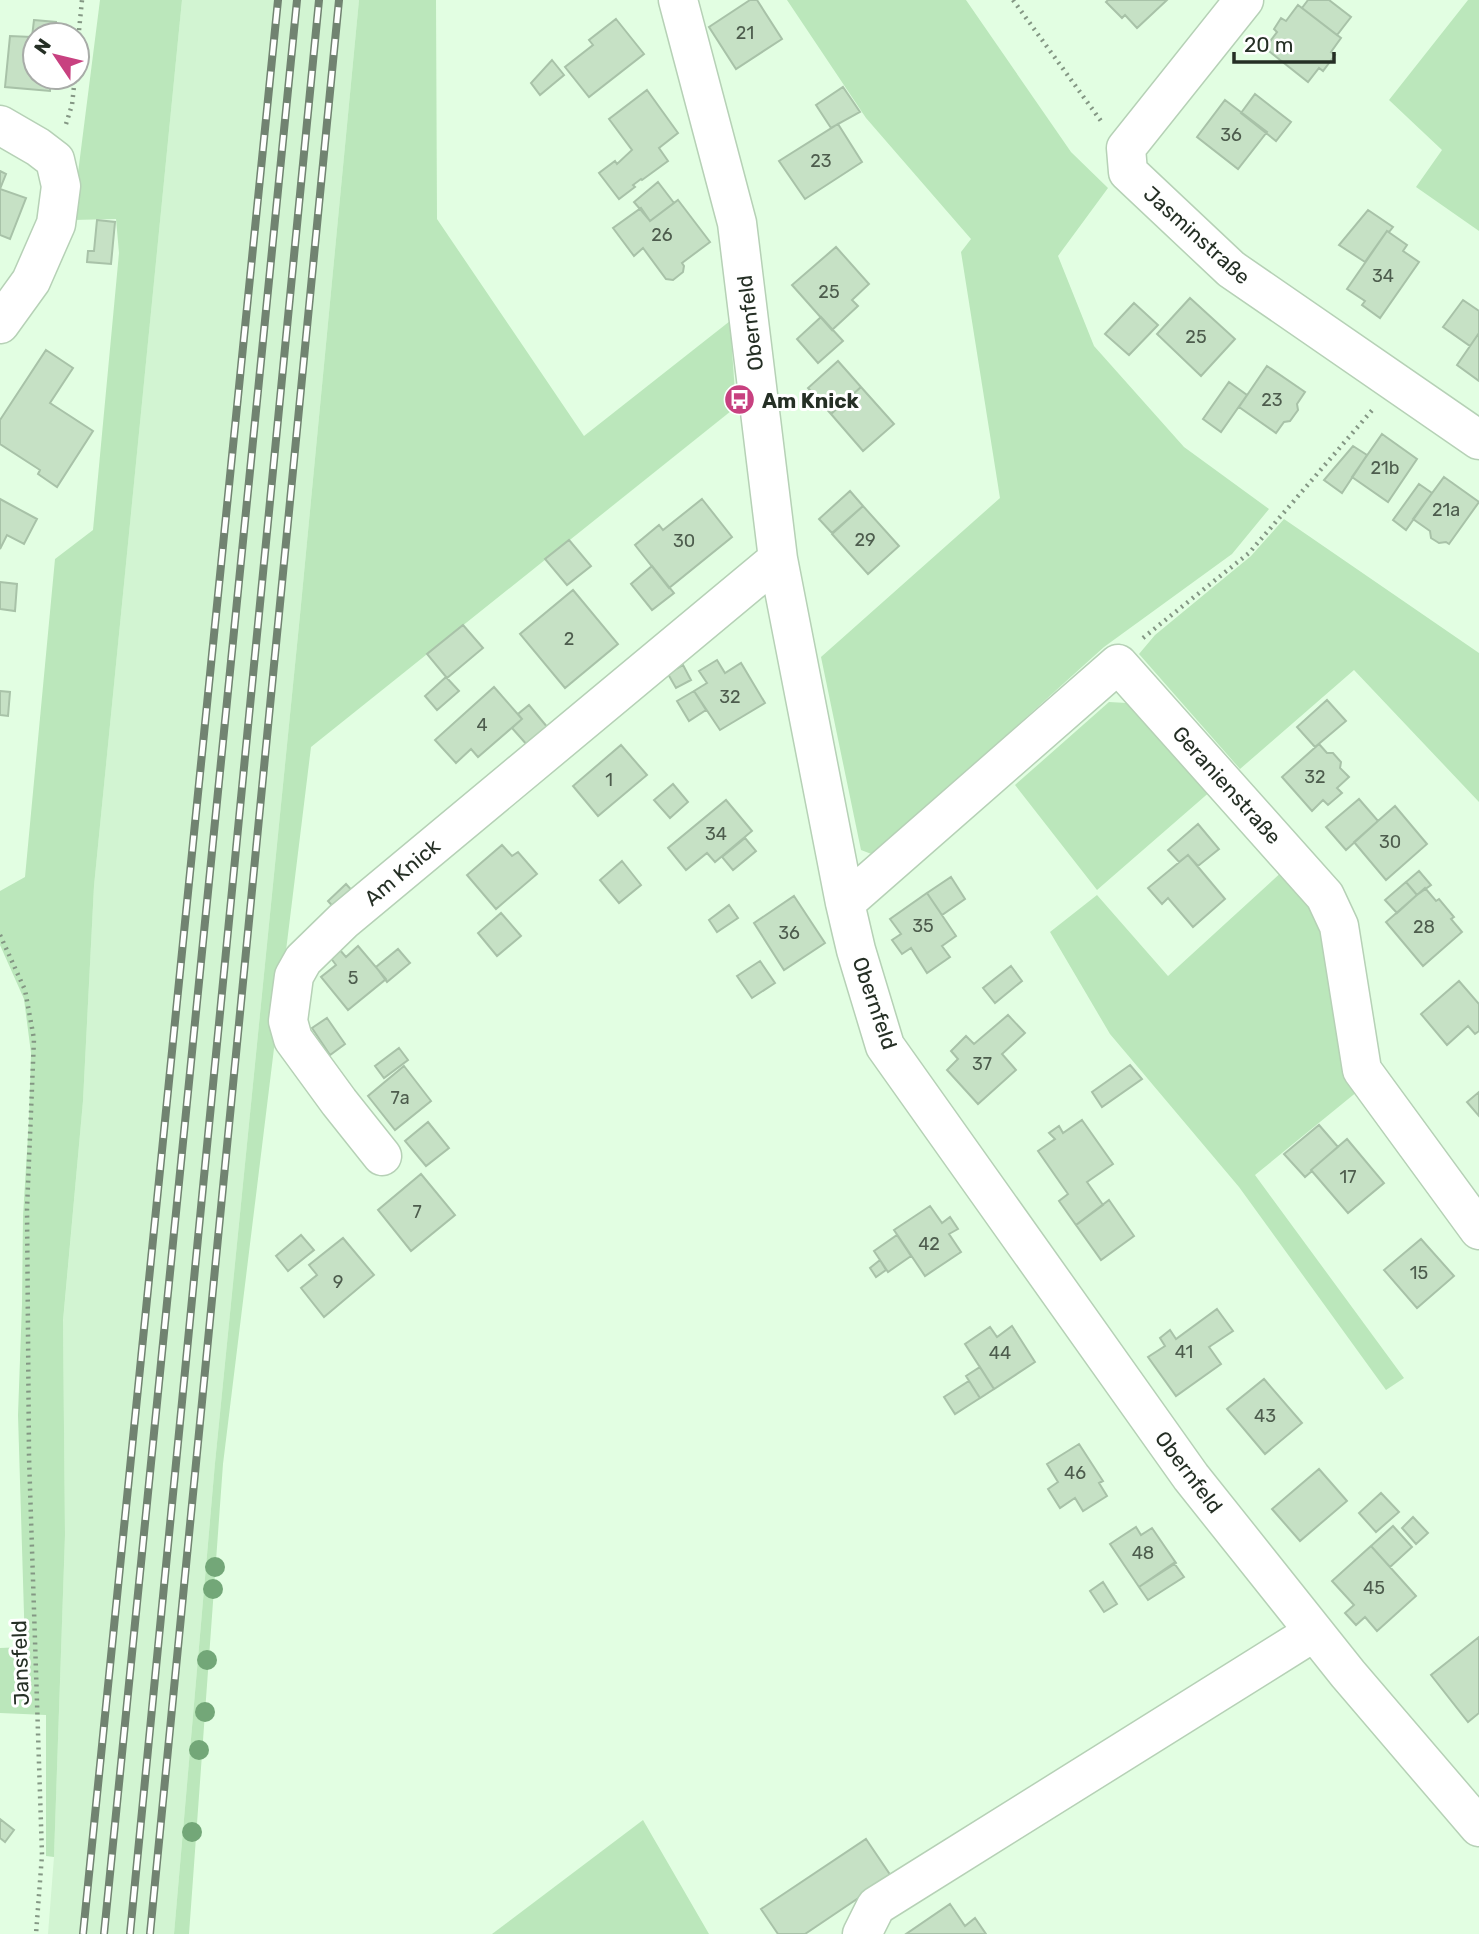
<svg xmlns="http://www.w3.org/2000/svg" width="1479" height="1934" font-family="Rubik,sans-serif">
<style>
.built{fill:#d2f4d2}
.green{fill:#bbe7bb}
.building{fill:#c6e1c5;stroke:#a8c2a8;stroke-width:2}
.lines{fill:none;stroke-linecap:round;stroke-linejoin:round}
.minor-casing{stroke:#b6d1b6;stroke-width:41}
.path{stroke:#849784;stroke-width:4.5;stroke-dasharray:2 5;stroke-linecap:butt}
.minor{stroke:#fff;stroke-width:38}
.rail-casing{stroke:#718371;stroke-width:8}
.rail{stroke:#fff;stroke-width:5;stroke-dasharray:16;stroke-linecap:butt}
.tree{fill:#73a778}
.labels{text-anchor:middle;dominant-baseline:central;stroke-width:6;stroke-linejoin:round;paint-order:stroke}
.number-label{font-size:18px;fill:#4d5c4d}
.street-label{font-size:21px;fill:#252f25;stroke:#fff}
.poi-label{font-size:21px;font-weight:bold;fill:#252f25;stroke:#fff;text-anchor:start}
</style>
<rect width="100%" height="100%" fill="#e2fee2"/>
<path class="built" d="M182 0H359L300 615 215 1463 174 1934H48L54 1857 65 1535 63 1322 83 1101 94 886Z"/>
<path class="green" d="M100 0H182L94 886 83 1101 63 1321 65 1535 54 1857 46 1856V1715L0 1713V1648L25 1647 18 1415 22 1304 23 1216 29 1119 31 1053 24 999 0 945V891L25 877 55 559 93 530 119 253 116 219 72 220Z
M359 0H436L437 219 584 436 730 321 736 407 311 747 223 1464 189 1934H174L215 1463 300 615Z
M787 0H966L1071 152 1108 188 1058 256 1094 346 1184 447 1269 509 1232 554 1104 647 874 855 861 850 821 657 1000 498 961 252 971 239 866 118Z
M1468 0H1479V231L1416 187 1442 150 1389 100Z
M1284 519 1479 653V802L1354 670 1240 769 1139 654 1155 635 1251 556Z
M1109 702 1127 703 1212 790 1097 890 1015 785Z
M1285 869 1327 921 1358 1091 1255 1175 1404 1378 1386 1390 1239 1187 1110 1034 1050 932 1097 895 1168 976Z
M643 1820 709 1934H492Z"/>
<path class="building" d="M750 0H757L782 39 736 69 709 27Z
M1108 0H1167L1137 28 1125 15 1122 18 1106 2Z
M1308 0H1329L1351 17 1337 35 1302 8Z
M1298 5 1341 38 1331 52 1335 55 1323 71 1319 68 1308 82 1265 48 1277 32 1274 29 1281 18 1286 21Z
M616 19 644 54 589 97 565 67 593 45 589 40Z
M34 20 56 22 55 35H35V77H51L50 91 5 87 10 36 32 37Z
M552 60 564 75 540 95 531 83Z
M843 87 860 112 831 128 816 105Z
M647 90 678 133 659 148 668 161 642 180 641 179 633 185 635 187 619 199 599 173 615 161 617 164 632 150 609 119Z
M1255 94 1291 122 1276 141 1241 113Z
M1225 100 1267 132 1238 169 1197 137Z
M838 124 862 162 805 199 779 161Z
M0 171 6 174 0 189 26 198 10 239 0 235Z
M658 182 674 203 650 221 634 202Z
M678 200 710 242 682 263 684 266 683 272 673 280 666 279 643 248 634 256 613 228 641 208 650 221Z
M1368 210 1393 227 1389 232 1387 231 1365 262 1339 245Z
M97 220 115 222 111 264 87 262 88 251H94Z
M1387 231 1407 245 1403 251 1419 262 1380 318 1362 305 1365 301 1347 289Z
M836 247 869 284 852 300 858 306 832 330 792 285Z
M1190 298 1235 339 1201 376 1157 334Z
M1463 300 1479 311V333L1470 346 1443 327Z
M1134 303 1158 325 1129 355 1105 334Z
M821 317 843 341 818 363 797 339Z
M1479 333V381L1457 365Z
M46 350 73 368 50 403 93 431 57 487 38 474 40 470 0 444V420Z
M838 361 861 387 831 414 808 388Z
M1267 366 1305 392 1297 404 1298 410 1290 421 1284 422 1276 433 1239 407Z
M1229 382 1247 395 1221 432 1203 419Z
M861 387 894 424 863 451 831 414Z
M1382 434 1417 459 1388 502 1352 477Z
M1353 446 1367 455 1342 493 1324 480Z
M1444 477 1479 502 1449 544 1446 542 1439 543 1431 538 1430 531 1413 519Z
M1419 484 1432 493 1406 530 1393 520Z
M850 491 863 506 832 533 819 519Z
M0 499 37 519 24 544 7 535 0 549Z
M702 499 732 537 669 588 635 545 659 525 663 530Z
M863 506 899 546 868 574 832 534Z
M569 540 591 566 567 585 545 559Z
M652 566 674 593 652 610 631 584Z
M0 582 17 584 15 611 0 609Z
M573 590 618 644 565 688 520 634Z
M463 625 483 648 447 678 427 654Z
M717 660 725 673 741 663 765 703 720 730 694 691 707 683 699 671Z
M683 665 691 680 676 688 668 674Z
M446 677 459 691 437 710 425 696Z
M494 687 522 719 478 757 471 749 456 763 435 740Z
M0 691 10 692 8 716 0 715Z
M694 691 706 710 689 721 677 701Z
M1327 700 1346 721 1315 747 1297 727Z
M529 705 548 728 528 746 512 728 522 719 518 714Z
M1319 744 1327 753H1333L1341 762 1340 768 1349 777 1337 788 1342 793 1328 805 1323 800 1312 811 1282 777Z
M621 745 647 775 598 816 573 786Z
M673 784 688 802 670 818 654 800Z
M1359 799 1378 821 1346 850 1326 827Z
M726 800 752 831 715 862 707 853 686 870 668 848Z
M1395 806 1427 844 1386 880 1354 842Z
M1198 824 1219 849 1198 866 1188 855 1179 862 1168 850Z
M745 838 756 851 733 870 722 857Z
M502 845 512 856 518 852 537 874 496 909 467 875Z
M1188 855 1225 899 1193 927 1168 898 1162 904 1148 888Z
M622 861 641 885 619 903 600 880Z
M1419 871 1431 885 1417 895 1406 882Z
M951 877 965 899 942 915 927 893Z
M1406 882 1417 895 1397 913 1385 900Z
M346 884 355 894 337 911 328 901Z
M1425 888 1436 901 1439 899 1454 917 1451 919 1462 932 1423 966 1386 922Z
M927 893 956 936 942 946 950 957 927 973 911 948 902 954 892 940 901 934 890 919Z
M794 896 825 943 784 970 754 923Z
M729 905 738 918 717 932 709 920Z
M501 913 521 936 497 956 478 933Z
M358 946 386 979 348 1010 321 977 336 965 330 957 339 949 346 957Z
M398 949 410 963 387 982 376 967Z
M760 961 775 983 752 998 737 976Z
M1011 966 1022 981 995 1003 983 988Z
M1459 981 1479 1004V1031L1475 1034 1468 1026 1447 1045 1421 1014Z
M1008 1015 1025 1033 1002 1054 1016 1070 978 1104 947 1070 958 1059 951 1051 966 1036 974 1044Z
M327 1018 345 1044 330 1055 312 1028Z
M399 1048 408 1060 384 1078 375 1066Z
M1130 1065 1142 1079 1102 1107 1092 1092Z
M404 1066 431 1101 395 1130 368 1096Z
M1479 1092V1116L1467 1102Z
M1082 1120 1113 1164 1087 1182 1103 1205 1076 1225 1059 1201 1068 1194 1038 1151 1055 1139 1049 1133 1059 1126 1063 1133Z
M428 1122 449 1148 426 1166 405 1141Z
M1319 1125 1338 1147 1311 1170 1312 1171 1305 1177 1284 1154Z
M1347 1139 1384 1183 1348 1213 1311 1170Z
M421 1174 455 1215 411 1251 378 1210Z
M1109 1200 1134 1236 1101 1260 1076 1225Z
M930 1206 942 1223 950 1217 958 1229 949 1234 961 1252 925 1276 894 1230Z
M301 1235 314 1250 288 1271 276 1256Z
M897 1235 911 1256 888 1272 874 1251Z
M343 1238 374 1275 324 1317 301 1288 317 1275 309 1265Z
M1421 1239 1454 1276 1417 1308 1384 1270Z
M880 1260 886 1270 876 1277 870 1268Z
M1217 1309 1233 1331 1209 1347 1221 1364 1176 1396 1148 1357 1165 1346 1160 1338 1170 1330 1176 1339Z
M1012 1326 1035 1362 994 1389 965 1344 990 1327 997 1337Z
M980 1367 994 1389 980 1398 966 1376Z
M1264 1379 1302 1423 1265 1454 1227 1409Z
M969 1381 980 1398 955 1414 944 1397Z
M1079 1444 1103 1481 1099 1483 1107 1496 1083 1511 1075 1498 1060 1508 1048 1489 1058 1482 1047 1464Z
M1319 1469 1347 1501 1300 1541 1272 1509Z
M1381 1493 1399 1512 1376 1532 1359 1513Z
M1413 1517 1428 1533 1416 1544 1402 1528Z
M1393 1526 1412 1547 1390 1567 1371 1546Z
M1136 1527 1141 1535 1152 1528 1176 1563 1139 1587 1110 1544Z
M1371 1546 1416 1596 1377 1631 1365 1617 1356 1625 1345 1613 1354 1605 1332 1581Z
M1174 1563 1184 1577 1148 1600 1139 1587Z
M1103 1582 1117 1604 1104 1612 1090 1591Z
M1479 1637V1713L1468 1722 1431 1675Z
M0 1819 14 1830 5 1842 0 1838Z
M866 1839 891 1876 805 1934H778L761 1909Z
M950 1904 965 1926 975 1918 986 1934H906Z"/>
<g class="lines">
<defs>
<path id="minor" d="M678 0 737 223 778 559 845 903 856 950 885 1046 1191 1477 1348 1674 1479 1827
M1244 0 1126 148 1128 172 1231 269 1479 440
M0 125 38 147 55 160 61 186 56 224 31 281 0 324
M845 903 1118 664 1325 896 1339 926 1362 1070 1479 1230
M382 1156 339 1102 293 1039 288 1021 294 976 303 960 343 921 778 559
M862 1934 876 1906 1314 1632"/>
</defs>
<use href="#minor" class="minor-casing"/>
<path class="path" d="M1013 0 1101 121
M77 51 82 0
M66 124 72 105 75 77
M1143 638 1249 553 1374 408
M0 935 25 990 34 1039 27 1209 29 1457 42 1855 36 1934"/>
<use href="#minor" class="minor"/>
<defs>
<path id="rail" d="M83 1934 278 0
M104 1934 297 0
M130 1934 319 0
M150 1934 339 0"/>
</defs>
<use href="#rail" class="rail-casing"/>
<use href="#rail" class="rail"/>
</g>
<g class="tree">
<circle cx="215" cy="1567" r="10"/>
<circle cx="213" cy="1589" r="10"/>
<circle cx="207" cy="1660" r="10"/>
<circle cx="205" cy="1712" r="10"/>
<circle cx="199" cy="1750" r="10"/>
<circle cx="192" cy="1832" r="10"/>
</g>
<defs>
<symbol id="bus-disc" viewBox="-11 -11 22 22"><circle r="9.5" fill="#c84180" stroke="#fff"/><path d="M-5-6H5V4H4V6H2V4H-2V6H-4V4H-5ZM-3.5-4V0h7V-4ZM-3.5 1.2v1.5H-2V1.2ZM2 1.2v1.5H3.5V1.2Z" fill="#fff"/></symbol>
</defs>
<g fill-rule="evenodd">
<use href="#bus-disc" x="722" y="382" width="35" height="35"/>
</g>
<g class="labels">
<g class="number-label">
<text x="745" y="33">21</text>
<text x="1231" y="135">36</text>
<text x="821" y="161">23</text>
<text x="662" y="235">26</text>
<text x="1383" y="276">34</text>
<text x="829" y="292">25</text>
<text x="1196" y="337">25</text>
<text x="1272" y="400">23</text>
<text x="1385" y="468">21b</text>
<text x="1446" y="510">21a</text>
<text x="865" y="540">29</text>
<text x="684" y="541">30</text>
<text x="569" y="639">2</text>
<text x="730" y="697">32</text>
<text x="482" y="725">4</text>
<text x="1315" y="777">32</text>
<text x="609" y="780">1</text>
<text x="716" y="834">34</text>
<text x="1390" y="842">30</text>
<text x="923" y="926">35</text>
<text x="1424" y="927">28</text>
<text x="789" y="933">36</text>
<text x="353" y="978">5</text>
<text x="982" y="1064">37</text>
<text x="400" y="1098">7a</text>
<text x="1348" y="1177">17</text>
<text x="417" y="1212">7</text>
<text x="929" y="1244">42</text>
<text x="1419" y="1273">15</text>
<text x="338" y="1282">9</text>
<text x="1184" y="1352">41</text>
<text x="1000" y="1353">44</text>
<text x="1265" y="1416">43</text>
<text x="1075" y="1473">46</text>
<text x="1143" y="1553">48</text>
<text x="1374" y="1588">45</text>
</g>
<g class="street-label">
<text transform="translate(1197 235) rotate(42)">Jasminstraße</text>
<text transform="translate(750 323) rotate(-97)">Obernfeld</text>
<text transform="translate(1227 785) rotate(48)">Geranienstraße</text>
<text transform="translate(402 872) rotate(-40)">Am Knick</text>
<text transform="translate(875 1003) rotate(71)">Obernfeld</text>
<text transform="translate(1189 1472) rotate(53)">Obernfeld</text>
<text transform="translate(20 1663) rotate(-92)">Jansfeld</text>
</g>
<g class="poi-label">
<text x="762" y="400">Am Knick</text>
</g>
</g>
<g transform="translate(56 56) rotate(305)"><circle r="33" fill="#ffffff" stroke="#a8aca8" stroke-width="2"/>
<path d="M0-5L12 26L0 18L-12 26Z" fill="#c84180"/>
<text y="-10" font-size="19" font-weight="bold" text-anchor="middle" fill="#252f25">N</text>
</g>
<path d="M1234 52v10h100v-10" fill="none" stroke="#252f25" stroke-width="3.5"/>
<text x="1244" y="52" font-size="21" fill="#252f25" stroke="#ffffff" stroke-width="5" paint-order="stroke">20 m</text>
</svg>
